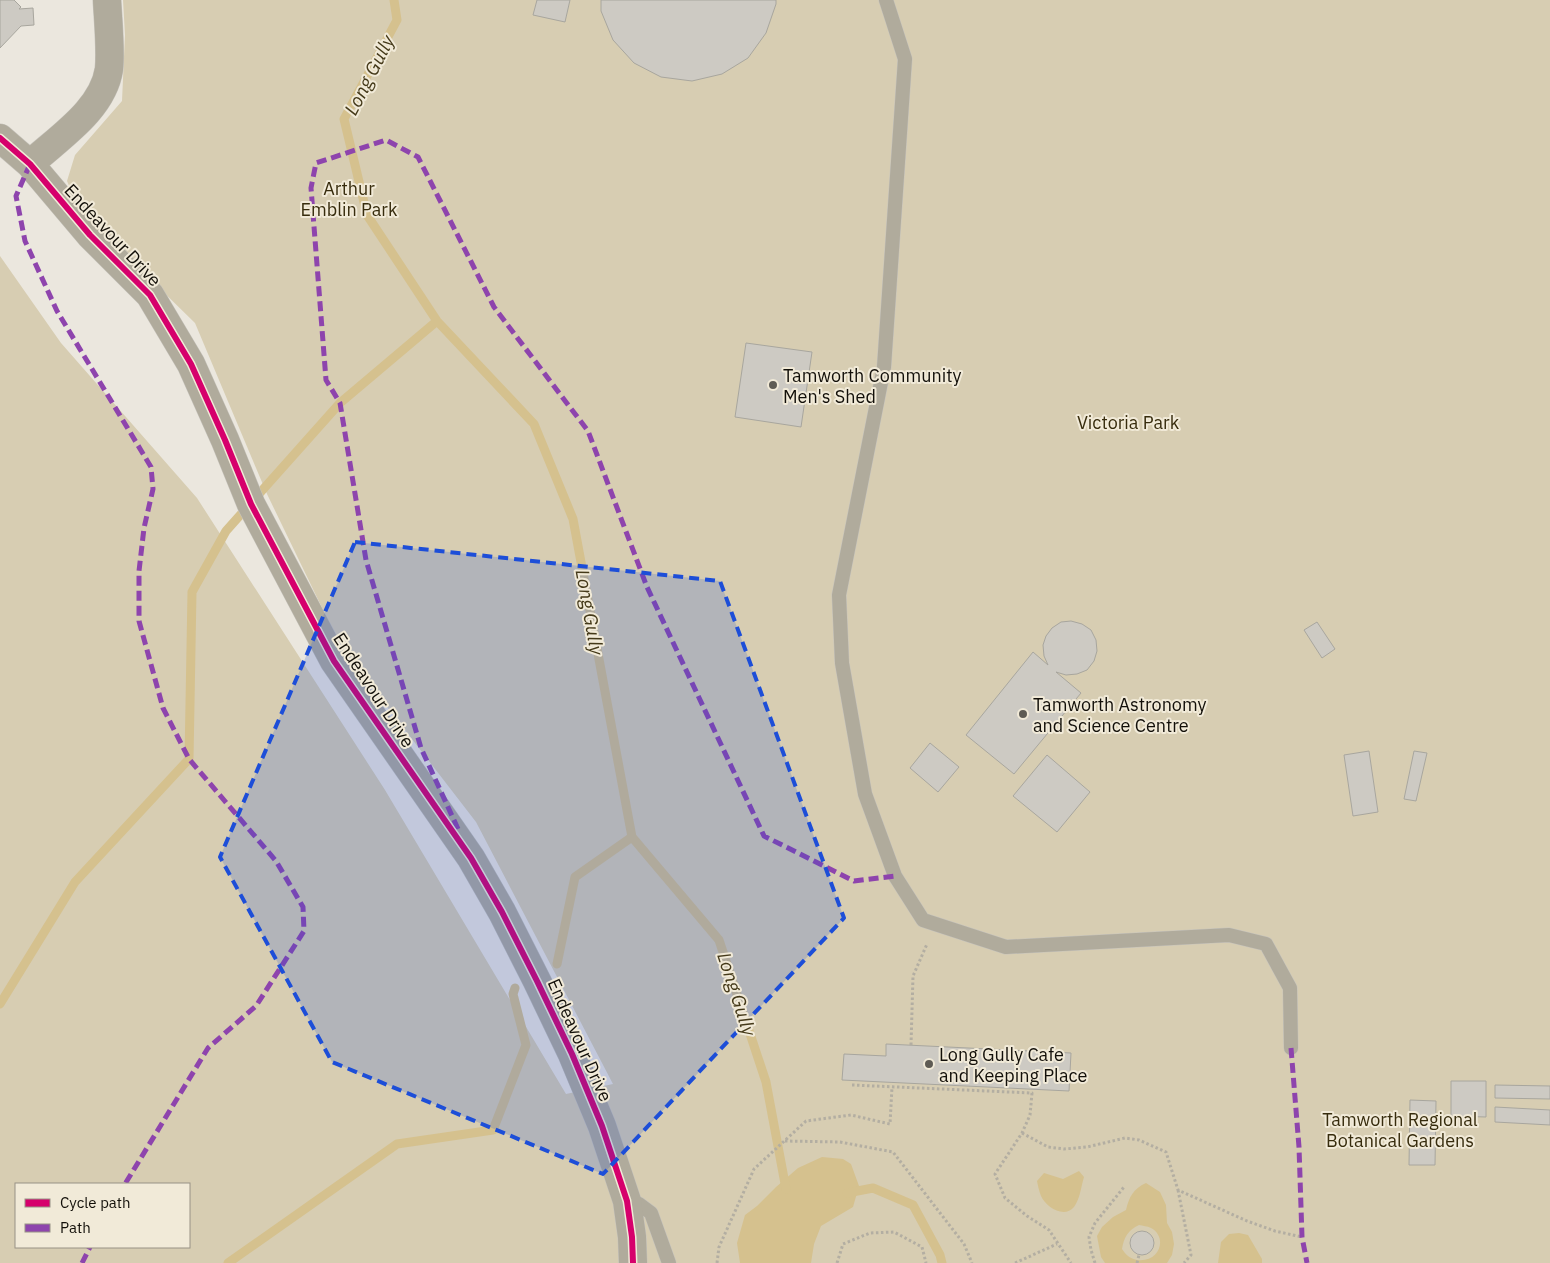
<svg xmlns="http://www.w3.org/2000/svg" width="1550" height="1263" font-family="'IBM Plex Sans',sans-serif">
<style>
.green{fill:#d7cdb2;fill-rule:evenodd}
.water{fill:#d5c18e;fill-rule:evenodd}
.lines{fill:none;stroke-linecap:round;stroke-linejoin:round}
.stream{stroke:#d5c18e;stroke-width:9}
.building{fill:#cdcac3;stroke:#a8a69e}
.lane-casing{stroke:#c7c4bd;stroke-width:15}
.street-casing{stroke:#c7c4bd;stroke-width:29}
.path{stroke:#b3aea2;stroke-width:3;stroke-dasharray:2.5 2.5;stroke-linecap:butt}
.lane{stroke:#b0ab9c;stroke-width:14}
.street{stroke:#b0ab9c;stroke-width:28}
.quiet{stroke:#8e44ad;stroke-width:5;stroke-dasharray:10 5;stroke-linecap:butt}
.cycleway-casing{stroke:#f1ead8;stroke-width:9}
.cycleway{stroke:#d6006c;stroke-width:6}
.marked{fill:#1d4ed8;fill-opacity:0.2;stroke:#1d4ed8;stroke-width:4;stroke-dasharray:10 6;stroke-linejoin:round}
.poi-dot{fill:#5e5b54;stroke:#f1ead8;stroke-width:2}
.labels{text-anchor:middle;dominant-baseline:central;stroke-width:4;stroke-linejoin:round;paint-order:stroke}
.park-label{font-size:18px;fill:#372c0d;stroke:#f1ead8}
.street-label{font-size:18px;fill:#120f09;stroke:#f1ead8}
.poi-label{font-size:18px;fill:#120f09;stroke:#f1ead8;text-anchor:start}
.water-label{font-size:19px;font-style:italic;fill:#443919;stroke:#f1ead8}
</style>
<rect width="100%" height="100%" fill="#ebe7de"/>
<path class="green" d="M123 0H1550V1263H0V256L61 343 197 498 385 790 566 1094 613 1084 476 822 341 647 267 494 195 323 99 229 82 215 67 181 75 155 122 101 125 35ZM16 1184H189V1247H16Z"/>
<path class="water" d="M822 1157 843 1159 851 1164 859 1186 853 1207 821 1226 814 1244 811 1263H740L737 1243 745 1215 757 1206 776 1187 798 1168Z
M1079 1171 1084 1177C1081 1187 1080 1199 1074 1207 1064 1219 1046 1207 1041 1196 1039 1191 1038 1186 1037 1181L1044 1173 1063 1179Z
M1146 1183 1160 1192 1166 1205 1167 1223 1172 1232 1174 1244 1172 1255 1167 1263H1105L1101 1257 1097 1236 1102 1227 1113 1217 1126 1210C1129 1197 1133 1189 1146 1183ZM1139 1225C1143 1226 1147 1226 1151 1228 1168 1237 1160 1263 1137 1260 1129 1258 1126 1255 1122 1249 1124 1237 1128 1230 1139 1225Z
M1239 1233 1248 1235 1262 1259V1263H1218L1221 1242 1229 1234Z"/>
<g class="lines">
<path class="stream" d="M394 0 397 20 344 119 367 215 437 321 534 424 573 519 632 837 719 940 766 1082 786 1189
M557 964 575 877 632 837
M0 1004 75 882 189 759 192 592 226 531 340 403 437 321
M847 1193 873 1188 913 1205 940 1255 942 1263
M228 1263 397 1144 493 1130 526 1045 513 994 515 988"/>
</g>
<path class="building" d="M0 0H14L21 7 19 9 33 8 34 25 21 26 0 48Z
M537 0H570L565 22 533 15Z
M601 0H776V4L766 33 748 58 722 74 692 81 661 77 634 63 613 40 601 11Z
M746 343 812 352 801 427 735 417Z
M1071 621 1082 624 1091 630 1096 640 1097 651 1094 661 1087 670 1077 674 1066 675 1056 672 1081 693 1014 774 966 735 1033 652 1048 665 1044 656 1043 645 1046 636 1052 628 1061 622Z
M1317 622 1335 649 1322 658 1304 630Z
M930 743 959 767 938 792 910 768Z
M1369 751 1378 812 1353 816 1344 755Z
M1414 751 1427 753 1416 801 1404 799Z
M1047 755 1090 792 1057 832 1013 796Z
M886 1044 1071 1053 1069 1091 842 1080 844 1054 886 1056Z
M1451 1081H1486V1117L1451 1116Z
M1495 1085 1550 1086V1099L1495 1098Z
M1410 1100 1436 1101 1435 1165H1409Z
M1495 1107 1550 1110V1125L1495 1122Z
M1130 1243a12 12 0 1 1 24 0a12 12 0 1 1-24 0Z"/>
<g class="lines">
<defs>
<path id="lane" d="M886 0 905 59 884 367 839 595 842 663 865 794 895 876 923 920 1006 947 1229 935 1266 944 1290 988 1291 1048
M627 1201 639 1204 651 1213 669 1263"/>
<path id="street" d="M0 138 30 164 90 235 150 295 191 364 225 440 251 504 334 661 471 858 502 912 537 981 572 1054 602 1126 627 1201 632 1237 633 1263
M30 164C58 138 103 110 109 69 111 50 108 20 107 0"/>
</defs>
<use href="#lane" class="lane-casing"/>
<use href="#street" class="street-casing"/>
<path class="path" d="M911 1045 913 976 927 944
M852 1085 1032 1093 1030 1115 1022 1133 995 1174 1005 1198 1027 1216 1049 1230 1071 1263
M1022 1133 1048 1147 1064 1149 1087 1147 1125 1138 1139 1140 1166 1152 1178 1190 1247 1221 1275 1231 1302 1237
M785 1141 840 1142 893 1152 964 1244 972 1263
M1178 1190 1191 1255 1184 1263
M717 1263 719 1247 754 1169 806 1121 851 1115 890 1124 892 1087
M837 1263 843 1244 870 1233 894 1232 922 1247 926 1263
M1015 1263 1057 1244
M1095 1263 1091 1250 1089 1237 1095 1223 1124 1187
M1137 1263 1139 1255"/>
<use href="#lane" class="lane"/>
<use href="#street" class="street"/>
<path class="quiet" d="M30 164 16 196 25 241 57 311 151 467 153 489 144 528 139 571V621L163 708 189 759 276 861 303 907 304 931 256 1006 208 1048 125 1184
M458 829 421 748 366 560 340 403 326 380 311 188 316 163 386 140 418 157 494 307 588 431 647 587 764 836 854 881 895 876
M1291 1048 1299 1147 1302 1237 1307 1263
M82 1263 90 1247"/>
<defs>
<path id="cycleway" d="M0 138 30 164 90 235 150 295 191 364 225 440 251 504 334 661 471 858 502 912 537 981 572 1054 602 1126 627 1201 632 1237 633 1263"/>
</defs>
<use href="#cycleway" class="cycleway-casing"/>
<use href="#cycleway" class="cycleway"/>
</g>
<path class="marked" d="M355 542 720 581 844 918 603 1174 332 1062 220 857Z"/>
<g class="poi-dot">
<circle cx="773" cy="385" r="5"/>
<circle cx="1023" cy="714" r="5"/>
<circle cx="929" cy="1064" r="5"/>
</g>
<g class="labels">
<g class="park-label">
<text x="349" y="188">Arthur<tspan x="349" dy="21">Emblin Park</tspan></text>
<text x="1128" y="422">Victoria Park</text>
<text x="1400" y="1119">Tamworth Regional<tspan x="1400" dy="21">Botanical Gardens</tspan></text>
</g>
<g class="street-label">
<text transform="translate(113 235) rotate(47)">Endeavour Drive</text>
<text transform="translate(374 690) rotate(57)">Endeavour Drive</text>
<text transform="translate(580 1040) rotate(66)">Endeavour Drive</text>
</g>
<g class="poi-label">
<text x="783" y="375">Tamworth Community<tspan x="783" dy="21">Men's Shed</tspan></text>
<text x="1033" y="704">Tamworth Astronomy<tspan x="1033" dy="21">and Science Centre</tspan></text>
<text x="939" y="1054">Long Gully Cafe<tspan x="939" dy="21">and Keeping Place</tspan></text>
</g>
<g class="water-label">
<text transform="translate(369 75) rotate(-63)">Long Gully</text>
<text transform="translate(590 612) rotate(80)">Long Gully</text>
<text transform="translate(737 994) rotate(72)">Long Gully</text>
</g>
</g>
<rect x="15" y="1183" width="175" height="65" fill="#f1ead8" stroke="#989285"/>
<rect x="25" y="1199" width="25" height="8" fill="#d6006c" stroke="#989285"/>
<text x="60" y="1208" font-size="15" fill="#120f09">Cycle path</text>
<rect x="25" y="1224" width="25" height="8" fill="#8e44ad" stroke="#989285"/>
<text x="60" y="1233" font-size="15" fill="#120f09">Path</text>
</svg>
